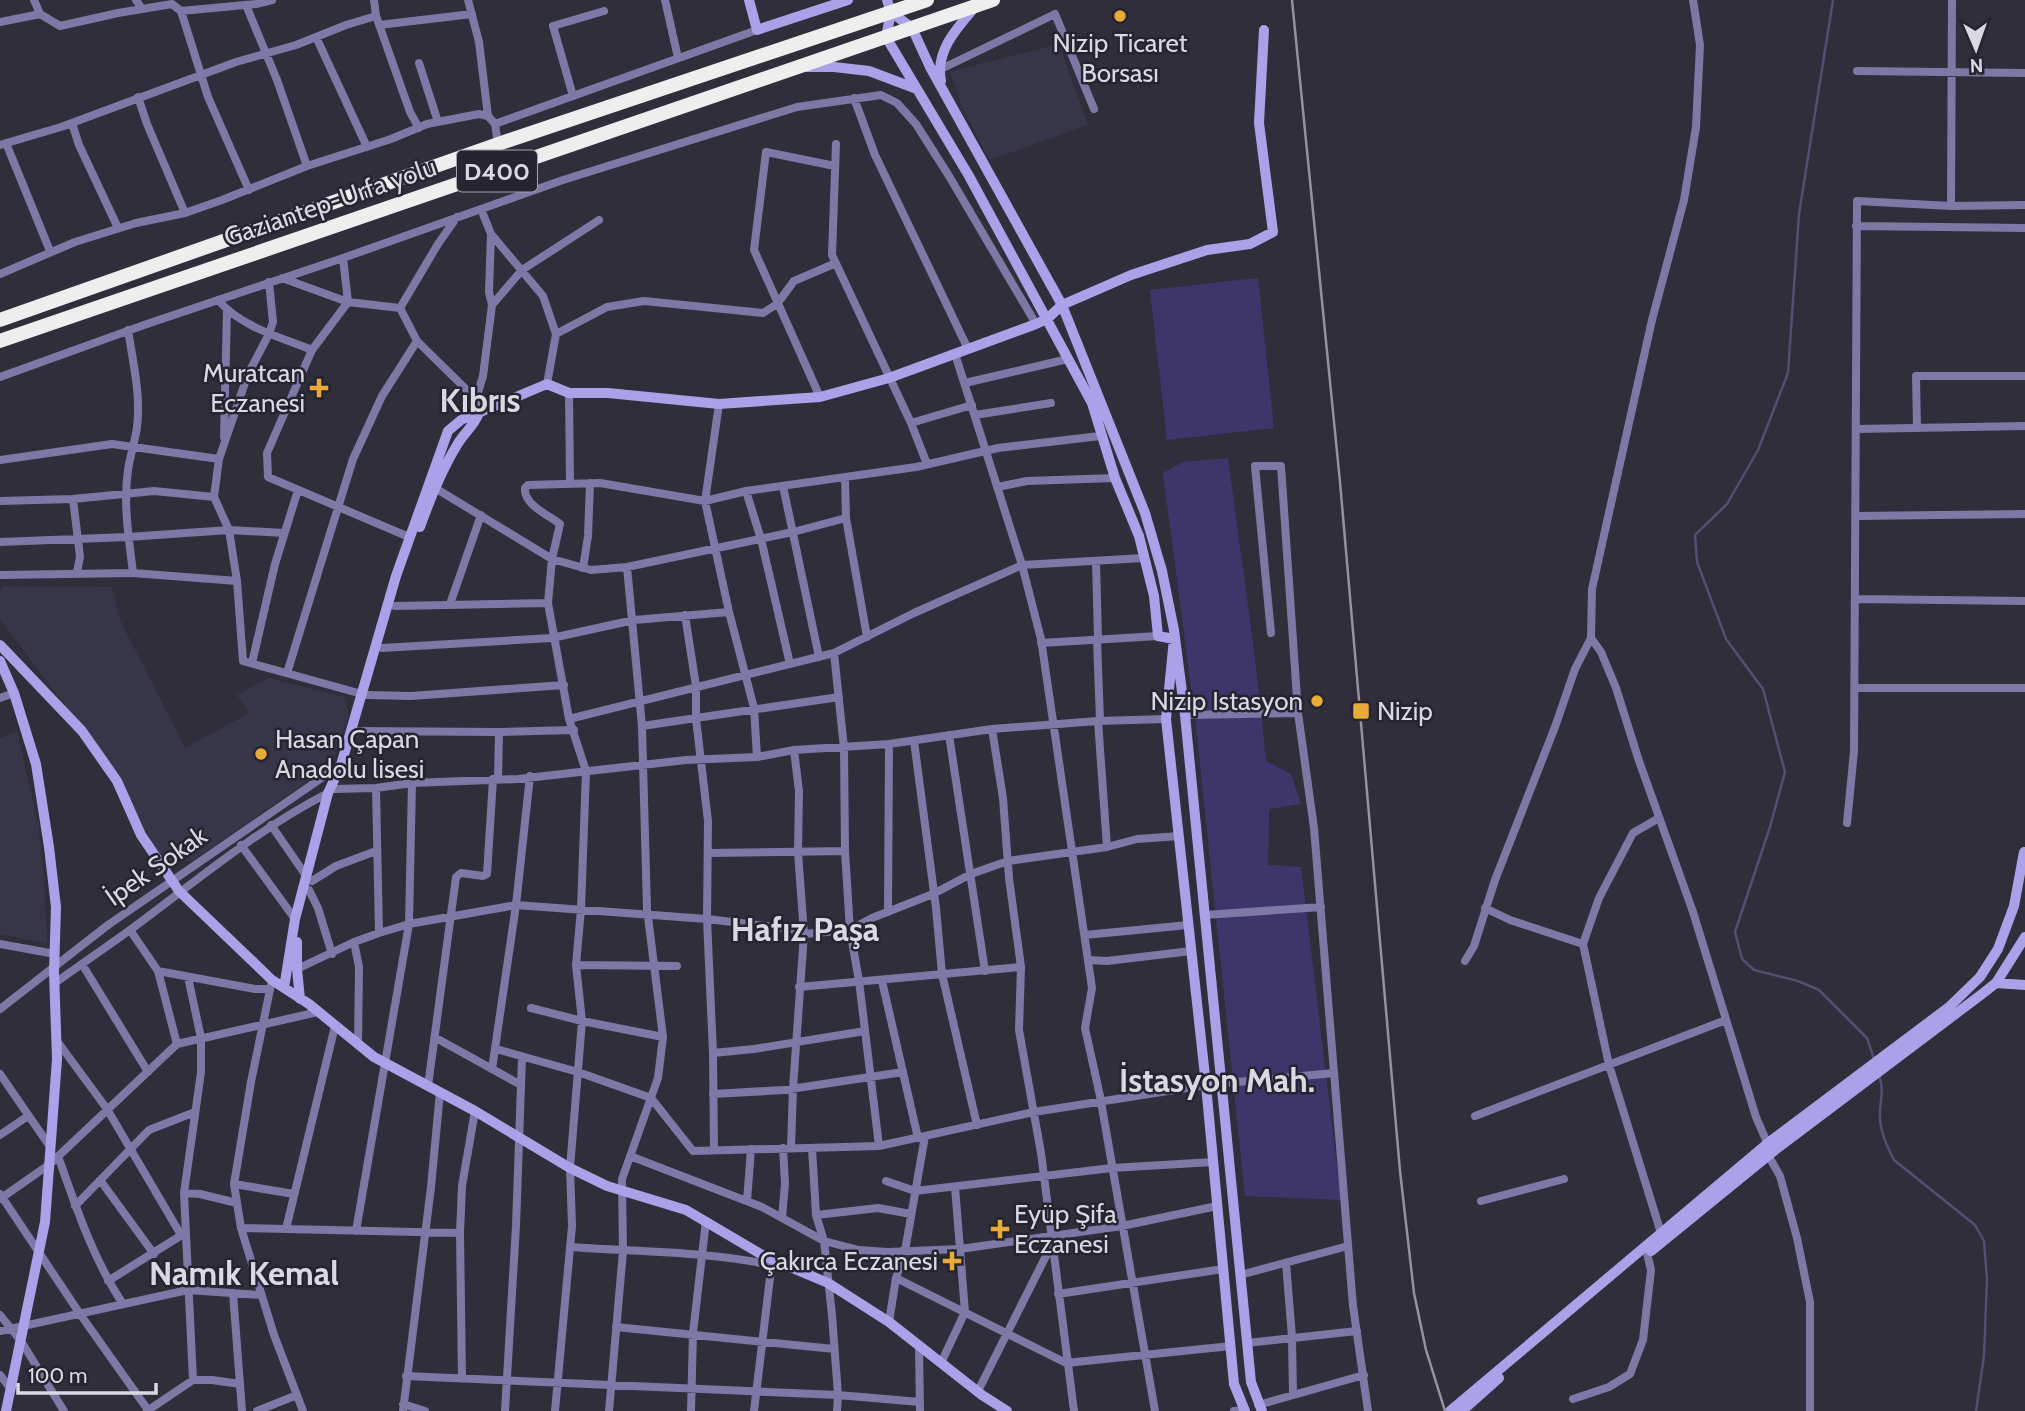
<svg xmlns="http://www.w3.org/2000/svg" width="2025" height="1411" font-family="Cabin,sans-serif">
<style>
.built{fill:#373648}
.green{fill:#3e366b}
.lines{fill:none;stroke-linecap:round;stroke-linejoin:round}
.stream{stroke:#554d73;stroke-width:2.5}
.street{stroke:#7d79a6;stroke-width:8}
.secondary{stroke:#a9a2e9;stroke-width:10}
.highway{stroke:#eee;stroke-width:14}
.rail{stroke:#94949d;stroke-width:2.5}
.poi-dot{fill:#e9ab38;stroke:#252430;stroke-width:2.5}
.labels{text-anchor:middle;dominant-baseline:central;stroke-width:5;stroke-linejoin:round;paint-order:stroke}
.shield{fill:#252430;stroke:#a3a3ac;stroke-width:2}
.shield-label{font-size:24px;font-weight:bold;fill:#d9d9e1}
.poi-label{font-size:26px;fill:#d9d9e1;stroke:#252430;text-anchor:end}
.street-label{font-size:26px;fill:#d9d9e1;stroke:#252430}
.district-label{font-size:33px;font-weight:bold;fill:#d9d9e1;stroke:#252430}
</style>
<rect width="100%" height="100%" fill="#2f2e3a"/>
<path class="built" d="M1059 44 1088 125 990 160 963 109 950 72Z
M2 586 112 587 120 620 185 748 249 713 237 695 268 678 344 697 349 716 332 761 327 768 194 860 178 863 166 860 156 852 113 770 0 619V591Z
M17 731 38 823 44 875 47 944 0 934V738Z"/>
<path class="green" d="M1258 278 1274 428 1167 440 1150 290Z
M1228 458C1241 559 1257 659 1266 761L1291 774 1301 804 1269 809 1268 865 1301 867 1341 1200 1245 1196 1196 726 1163 473 1183 462Z"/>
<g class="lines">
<path class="stream" d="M1833 0 1799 214 1788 373 1758 450 1727 504 1695 535 1697 562 1726 639 1763 689 1785 772 1770 827 1735 932 1742 959 1754 970 1798 981 1819 990 1867 1038 1874 1059
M1879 1075C1885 1093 1879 1101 1880 1119 1881 1134 1887 1147 1894 1160L1975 1225 1984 1241 1987 1279 1984 1356 1976 1411"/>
<path class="street" d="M34 0 40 14
M136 0 142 9
M374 0 376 16
M468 0 479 42 488 116
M665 0 678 58
M246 5 277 80 307 166
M181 11 208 97 249 190
M0 22 40 14 60 26 118 13 172 4 181 11 256 4 272 0
M379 25 472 14
M316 37 367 147
M419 63 438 122
M939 70 1055 14 1094 109
M1857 71 2025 73
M573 96 553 26 604 11
M138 97 147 124 185 213
M854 98 875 155 968 349
M72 123 79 145 118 228
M495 124 757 30
M6 143 50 251
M836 144 832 255 911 423 927 464
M0 145 61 127 236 62 296 45 346 25 376 16 410 112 419 128
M1951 206 1952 0
M481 209 491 234 543 296 556 334
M1856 226 2025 228
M343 258 348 302 312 350 267 453 268 477 409 537
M0 274 75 242 136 223 185 213 222 200 307 166 391 139 427 124 479 114 488 116 495 124 498 144
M282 278 348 302 400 308 417 341 476 399
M269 282 273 322 269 334 248 374 219 459 214 497 229 530 237 581 243 661 362 694
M218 300C241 327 280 337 312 350
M492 305 522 270 599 220
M400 308 438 244 457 217
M128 330C133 362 141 396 137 427 135 442 130 456 128 470 123 504 129 539 133 573
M955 354 1022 565 1041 639 1092 988 1085 1028 1100 1096 1155 1411
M0 377 144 325 343 258 563 180 797 107 881 95 897 103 916 124 949 176 1036 324
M965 383 1068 359
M547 384 556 334 607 307 644 301 763 313 777 304 794 281 836 263
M569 393 570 483
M820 397 754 250 766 152 835 166
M719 404 705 501 729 612 754 708 757 757
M481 412 476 399 483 376 492 305 489 292 491 234
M975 415 1051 403
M911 423 972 405
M1917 428 1916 376H2025
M1856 429 2025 426
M224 437 227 310
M0 460 112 444 219 459
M845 478 846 518 867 637
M783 486 819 657
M997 487 1027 481 1115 478
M435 488 552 559 591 570 627 567 793 532 846 518
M746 491 761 539 790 664
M73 499 80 557 77 572
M0 501 73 499 154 491 214 497
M1856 516 2025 514
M0 542 128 537 229 530 284 533
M1096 561 1098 639
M583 568 588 536 590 483
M0 575 133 573 237 581
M1856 599 2025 601
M450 604 481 515
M395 606 548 603
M685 615 696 686V719L708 821 707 919 713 1053 714 1150
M1271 633 1255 466H1281L1298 713 1314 828 1353 1306 1368 1411
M1591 638 1601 652 1616 688 1639 761 1693 912 1756 1117 1769 1147 1768 1155 1780 1176 1797 1238 1810 1302V1411
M1097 639 1100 721
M1041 643 1158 636
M382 648 552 638 634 620 729 612
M834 653 844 748 845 851 850 930 859 981 879 1146
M252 663 275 564 298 490
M287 673 353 459 382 396 417 341
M1855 688H2025
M367 695 411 696 564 685
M0 698 14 693
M1185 715 1298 713
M569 719 834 653 914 613 1022 565 1144 558
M1098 721 1107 847
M642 726 839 697
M992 729 1003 798 1009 878 1021 967 1019 1030 1041 1153 1074 1411
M354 731 499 732 574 730
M949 735 985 971
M914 741 936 908 942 974 977 1125
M498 779 499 732
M376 788 379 933
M335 789 376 788 412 783 518 779 686 760 757 757 794 750 889 744 992 729 1098 721 1166 719
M1659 818 1633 833 1599 898 1583 944 1609 1065 1661 1233
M1847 823 1854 751 1857 201 1951 206 2025 205
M271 825 307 877
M241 845 295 919
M709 853 845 851
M312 881 336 866 376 851
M309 890 318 908 332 954
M1485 908 1510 920 1583 944
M888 912 889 744
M1205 915 1321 907
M130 930 158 971 177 1044
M1085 935 1188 925
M354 942 359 967 358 1045
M0 944 55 954
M1089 960 1107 961 1191 951
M1465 961 1474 946 1495 880 1555 727 1575 669 1591 638 1592 589 1652 320 1684 200 1696 127 1700 45 1693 0
M82 964 148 1072
M576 965 677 966
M297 969 354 942 379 933 409 924 516 905 707 919 792 929 804 934 850 930 872 918 933 894 971 874 1008 861 1107 847 1137 839 1179 836
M158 971 255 989H270
M188 977 201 1038V1072L184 1193 193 1380
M272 980 251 1082 234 1184 241 1228 274 1335 303 1411
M882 981 918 1138
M55 983C80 965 105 948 130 930 195 882 256 830 328 793
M799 987 1021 967
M531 1008 582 1021 663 1037
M0 1009 108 925 339 766
M436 1038 521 1085
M57 1041 107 1109 181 1235
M496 1049 578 1072 651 1098 693 1151 879 1146 1034 1112 1206 1085 1334 1073
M713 1053 754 1049 865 1031
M492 1069 516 905 530 776
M0 1074 51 1148
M428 1086 456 877 461 873 483 876 487 874 493 779
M713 1094 784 1090 903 1072
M1475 1116 1726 1020
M0 1135 28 1116
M791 1148 793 1088 804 934 798 852 799 791 794 750
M812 1148 816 1215 824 1241 832 1315 838 1395 837 1411
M58 1156C76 1207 93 1259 123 1304
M630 1156 762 1207 824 1241 859 1250 888 1252 960 1249 1122 1226 1217 1206
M100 1180 154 1254
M886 1181 915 1191 1112 1168 1213 1162
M234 1184 294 1194
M184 1193 200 1194 237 1203
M0 1194 80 1314 148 1410
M0 1199 50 1164 177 1044 318 1012
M747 1201 751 1149
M1481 1201 1564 1179
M75 1206 149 1130 195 1112
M816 1215 878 1208 911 1214
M782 1218 785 1184 783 1148
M241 1228 460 1233
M286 1229 335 1026
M356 1231 409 924 412 783
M570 1247C638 1252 705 1251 771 1265
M1286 1263 1292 1337 1293 1395
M1240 1275 1348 1246
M896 1278 1066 1363 1231 1346
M108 1281 185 1233
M233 1293 242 1411
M1058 1294 1223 1269
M0 1315 21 1341 64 1411
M889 1322 896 1278 905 1251 925 1136
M616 1327 834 1349
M0 1331 188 1290 261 1295
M1247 1343 1357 1331
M919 1346 920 1411
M941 1363 965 1312 955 1187
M0 1375 11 1389
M406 1376 838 1395 920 1402
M462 1379 460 1233 462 1186 475 1111
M978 1391 1052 1244
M1573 1399 1609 1387 1630 1374 1643 1340 1651 1270 1647 1253
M403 1404 425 1411
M1258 1405 1364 1375
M147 1411 193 1380H212L240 1384
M257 1411 297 1395
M403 1411 431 1187 440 1092
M505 1411 516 1226 522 1057
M555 1411 572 1226 570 1168 582 1021 576 965 581 909 586 771 569 719 548 603 552 559 560 524C548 515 523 504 525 488L528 485 600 483 705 501 746 491 916 467 998 448 1100 436
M609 1411 623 1251 622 1179 658 1078 663 1037 647 909 642 726 627 567
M691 1411 693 1333 706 1221
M754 1411 772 1261
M1234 1411 1245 1410"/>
<path class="secondary" d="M749 0 757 30 848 0
M887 0 891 12 886 37 969 176 1092 403 1115 478 1139 536 1154 596 1158 636 1174 639 1166 719 1206 1085 1234 1384 1245 1411
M891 12 912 28 930 67 1062 305 1145 513 1162 571 1174 630 1185 715 1251 1382 1262 1411
M807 67H834L869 71 917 89
M941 81C935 51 957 28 975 7
M420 527C430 499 441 471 457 445 464 433 474 426 479 413
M0 645 82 731 117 781 141 835 179 891 272 980 309 1004 374 1057 475 1111 570 1168 607 1186 686 1210 764 1256 828 1283 889 1322 982 1395 1007 1411
M0 661 14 693 36 764 49 847 56 907 54 972 57 1059 45 1222 6 1411
M297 942V969L300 999
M1996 983 2025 985
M284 988 295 919 328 793 341 765 396 576 448 431 461 420 547 384 569 393H608L719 404 820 397 889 378 1036 324 1047 319 1062 305 1131 275 1207 250 1250 244 1273 232 1259 123 1264 30
M1651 1251 1775 1150 1982 994 1996 983 2025 937
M1450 1411 1768 1143 1949 1007 1980 977 1998 949 2014 906 2024 852
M1462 1411 1499 1378"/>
<path class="highway" d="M0 320 498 144 927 0
M0 341 993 0"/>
<path class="rail" d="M1292 0 1340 482 1400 1171 1414 1293 1426 1350 1445 1411"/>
</g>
<g class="poi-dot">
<circle cx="1120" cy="16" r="7"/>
<path d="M315.5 377.5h7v7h7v7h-7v7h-7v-7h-7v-7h7z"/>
<circle cx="1317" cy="701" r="7"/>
<rect x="1352" y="702" width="18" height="18" rx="3.5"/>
<circle cx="261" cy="754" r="7"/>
<path d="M996.5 1218.5h7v7h7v7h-7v7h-7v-7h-7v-7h7z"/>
<path d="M948.5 1250.5h7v7h7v7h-7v7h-7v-7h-7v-7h7z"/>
</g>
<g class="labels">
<rect class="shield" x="457" y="150.5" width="80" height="41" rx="5"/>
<g class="shield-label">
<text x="497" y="171">D400</text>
</g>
<g class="poi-label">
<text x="1120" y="43" text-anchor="middle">Nizip Ticaret<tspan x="1120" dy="30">Borsası</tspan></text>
<text x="305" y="373">Muratcan<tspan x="305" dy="30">Eczanesi</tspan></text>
<text x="1303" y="701">Nizip Istasyon</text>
<text x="1377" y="711" text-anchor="start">Nizip</text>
<text x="275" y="739" text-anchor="start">Hasan Çapan<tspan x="275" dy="30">Anadolu lisesi</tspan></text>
<text x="1014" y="1214" text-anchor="start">Eyüp Şifa<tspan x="1014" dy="30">Eczanesi</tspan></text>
<text x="938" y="1261">Çakırca Eczanesi</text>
</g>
<g class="street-label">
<text transform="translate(330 202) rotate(-19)">Gaziantep-Urfa yolu</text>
<text transform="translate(156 866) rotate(-35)">İpek Sokak</text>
</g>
<g class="district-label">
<text x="480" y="400">Kıbrıs</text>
<text x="805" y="929">Hafız Paşa</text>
<text x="1217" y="1080">İstasyon Mah.</text>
<text x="244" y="1273">Namık Kemal</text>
</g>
</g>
<g transform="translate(1976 49) rotate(178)" stroke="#252430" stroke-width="5" paint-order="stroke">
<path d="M0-5L12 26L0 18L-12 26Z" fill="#d9d9e1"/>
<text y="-10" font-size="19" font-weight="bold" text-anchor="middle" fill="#d9d9e1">N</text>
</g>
<path d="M18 1383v10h138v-10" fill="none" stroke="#d9d9e1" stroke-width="3.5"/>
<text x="28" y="1383" font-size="21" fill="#d9d9e1" stroke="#252430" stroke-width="5" paint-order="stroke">100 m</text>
</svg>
